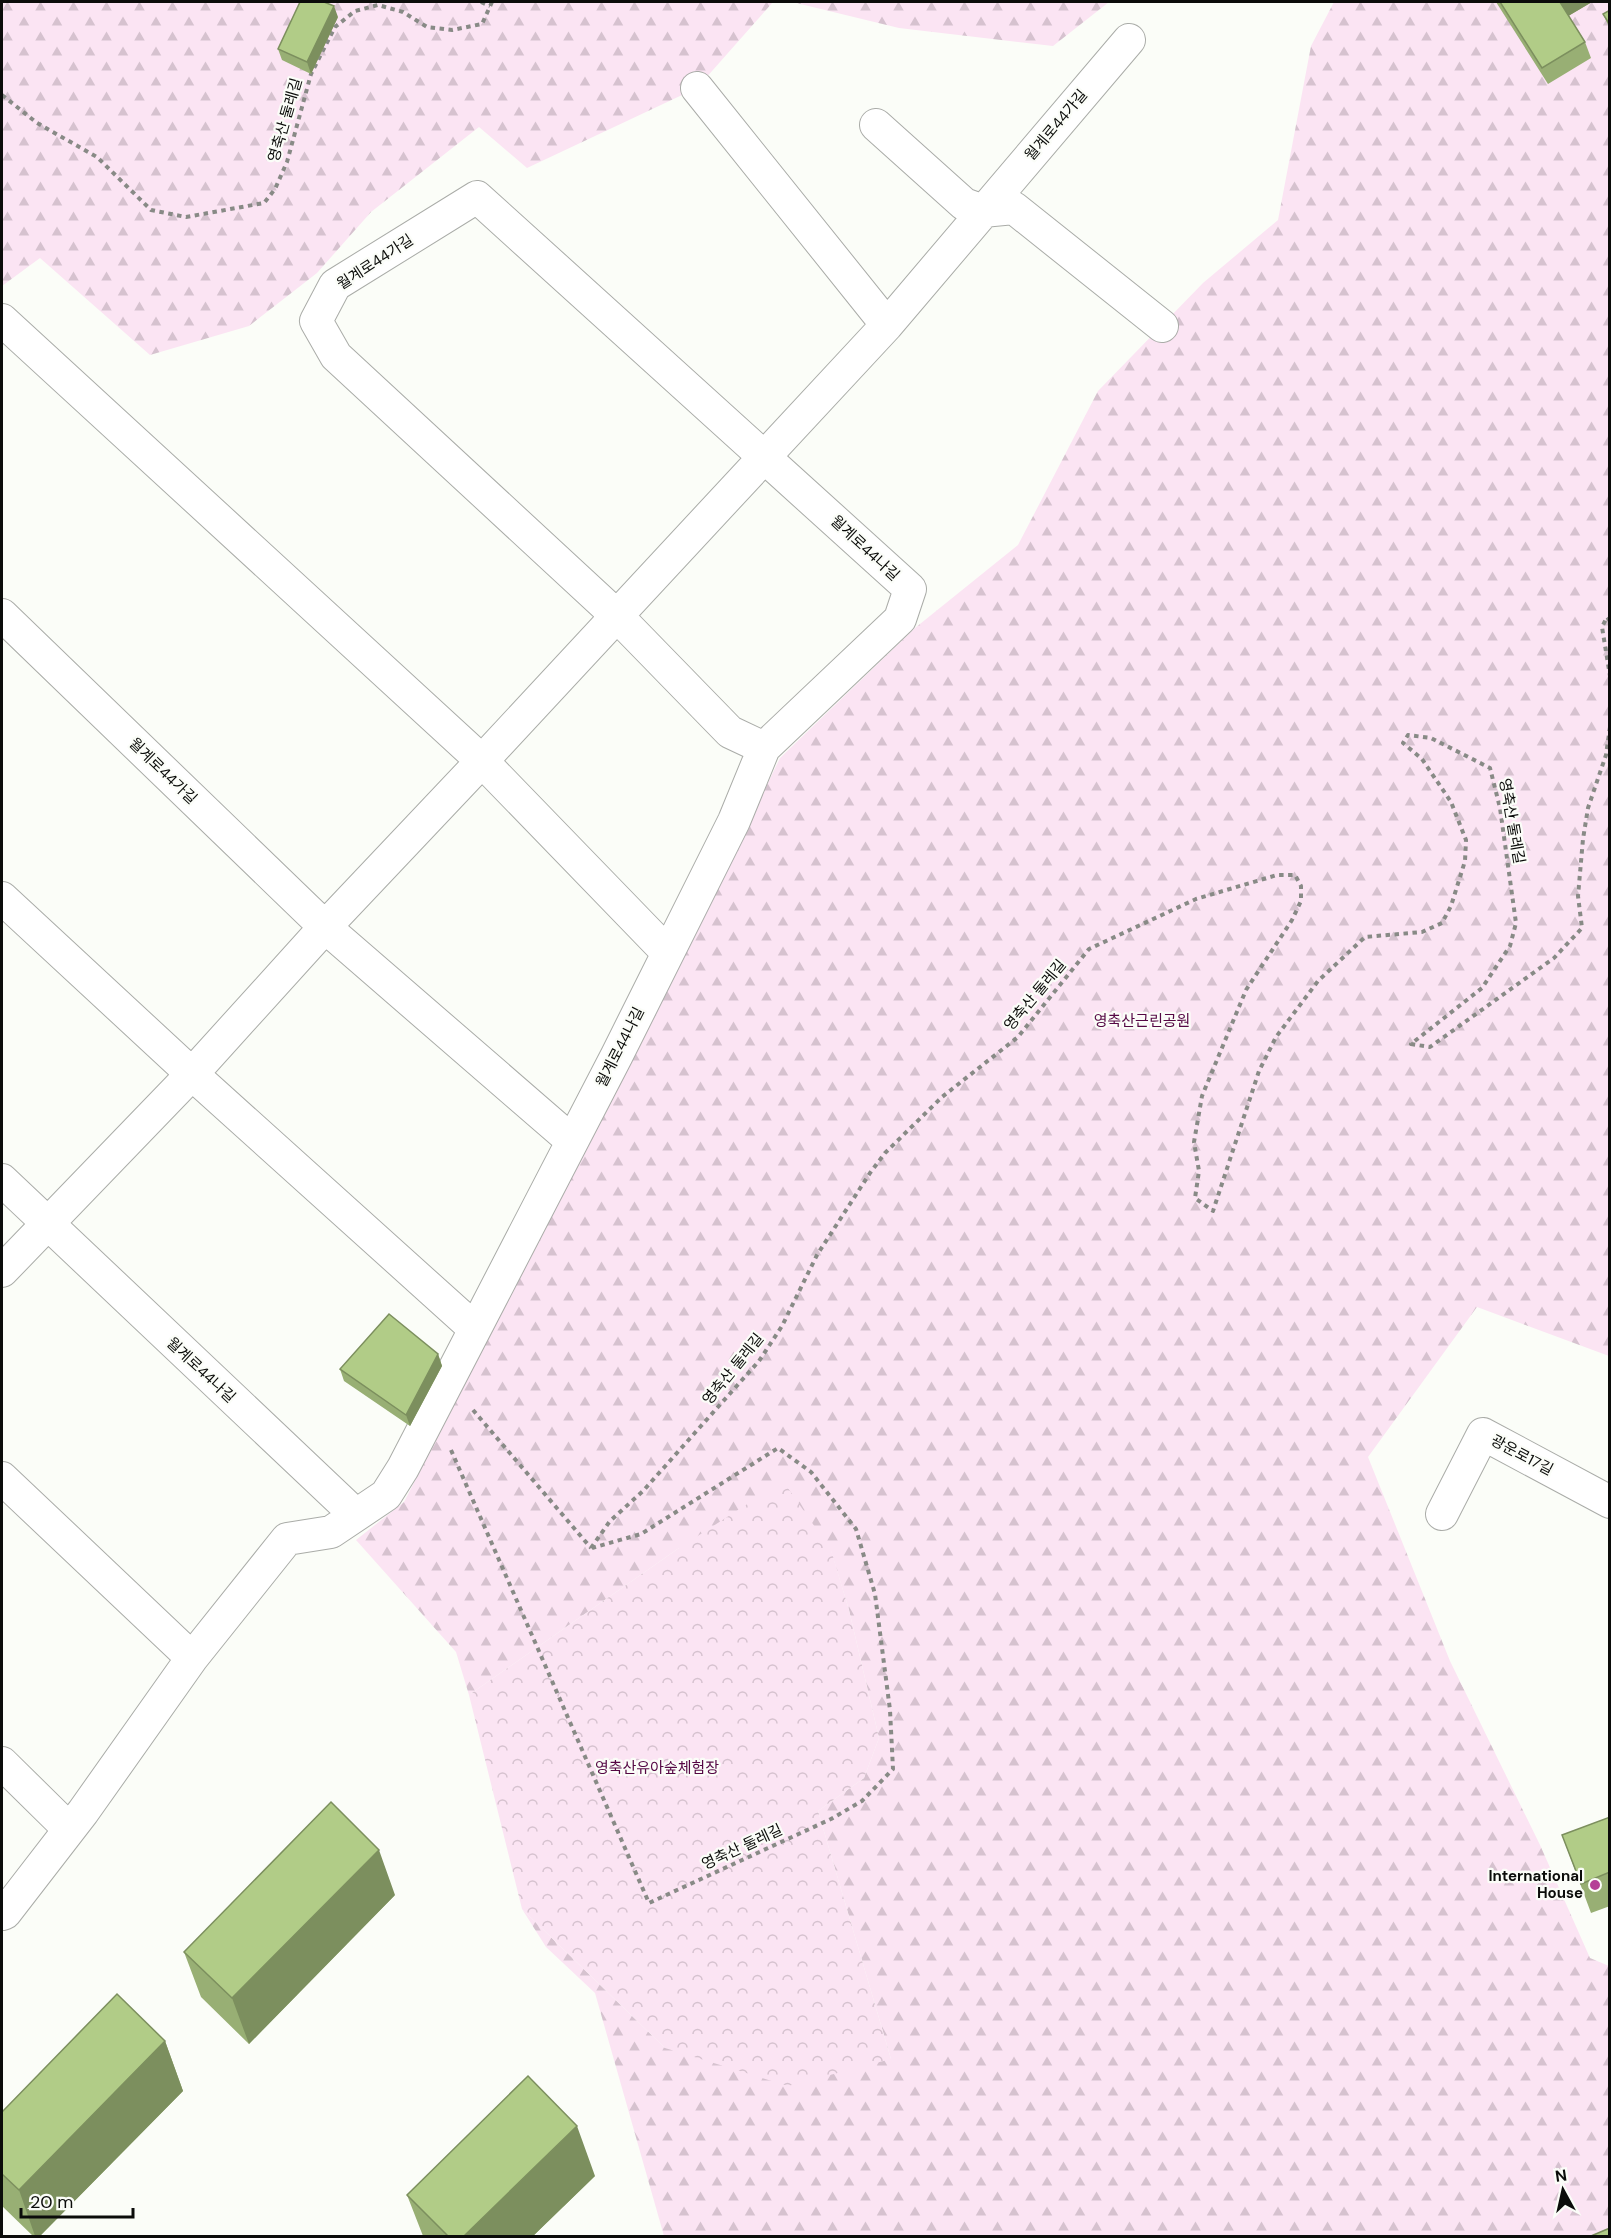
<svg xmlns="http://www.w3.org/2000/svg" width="1611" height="2238" font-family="'DM Sans','Noto Sans KR',sans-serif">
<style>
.forest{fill:url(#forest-firs)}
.park{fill:url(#park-crowns)}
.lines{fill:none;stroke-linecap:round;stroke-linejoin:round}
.street-casing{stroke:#aaaca8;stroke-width:34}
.path{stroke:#888a86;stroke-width:4;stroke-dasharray:4.5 4.5;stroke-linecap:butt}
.street{stroke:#fff;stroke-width:32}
.wall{fill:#98af74}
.shaded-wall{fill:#7c8f5e}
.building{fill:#b1cc87;stroke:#7c8f5e;stroke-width:1.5}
.poi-dot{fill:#b53f96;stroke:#fbfdf8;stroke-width:2}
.labels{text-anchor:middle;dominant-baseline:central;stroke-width:4.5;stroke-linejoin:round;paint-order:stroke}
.street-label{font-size:15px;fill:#0b0c0a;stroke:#fbfdf8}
.park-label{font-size:15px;fill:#550744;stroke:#fbfdf8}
.poi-label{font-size:15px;font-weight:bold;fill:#0b0c0a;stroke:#fbfdf8;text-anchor:end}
</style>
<defs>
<pattern id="forest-firs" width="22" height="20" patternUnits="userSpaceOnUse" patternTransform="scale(1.5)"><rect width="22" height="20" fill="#fbe4f3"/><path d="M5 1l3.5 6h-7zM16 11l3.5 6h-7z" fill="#d6c2cf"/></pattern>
<pattern id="park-crowns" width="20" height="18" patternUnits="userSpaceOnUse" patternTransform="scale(1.5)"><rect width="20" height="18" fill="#fbe4f3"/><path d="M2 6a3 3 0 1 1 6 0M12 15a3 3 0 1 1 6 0" fill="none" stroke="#d6c2cf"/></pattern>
</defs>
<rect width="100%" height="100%" fill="#fbfdf8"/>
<path class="forest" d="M2 2H773L697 88 527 168 479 127 371 212 317 273 249 326 150 355 40 258 2 286Z
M792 2H1109L1053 46 899 28Z
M1334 2H1609V1356L1477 1307 1368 1457 1450 1661 1540 1845 1590 1958 1609 1966V2236H664L595 1993 546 1947 522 1909 665 2048 891 2059 818 1811 864 1778 879 1738 849 1610 831 1551 679 1548 469 1695 456 1652 356 1540 404 1502 639 1047 780 758 915 628 1018 545 1098 391 1203 283 1278 220 1311 46Z"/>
<path class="park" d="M783 1481 831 1550 849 1610 879 1738 864 1778 818 1811 891 2059 788 2086 665 2048 522 1909 469 1695 679 1548Z"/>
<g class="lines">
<defs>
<path id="street" d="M697 88 887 325
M876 125 964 204 983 211 1014 208 1162 326
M477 197 910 589 900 619 764 748 730 732 617 616 336 356 316 321 335 285Z
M2 320 482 761 668 953
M2 615 325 927 572 1141
M2 898 192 1074 475 1329
M2 1180 356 1515
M2 1271 192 1074 325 927 482 761 887 325 1129 40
M2 1478 192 1658
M1442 1514 1483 1434 1610 1502
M2 1763 69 1829
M2 1914 5 1913 83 1812 192 1658 287 1539 331 1532 386 1495 403 1468 617 1055 734 821 764 748"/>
</defs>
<use href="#street" class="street-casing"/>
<path class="path" d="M481 2 490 6
M2 95 37 123 97 157 151 210 186 217 264 203 275 189 287 162 311 74 335 27 355 11 378 5 403 12 427 27 452 30 482 24 492 2
M1610 621 1607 617 1602 627 1610 676
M473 1410 591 1548
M451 1450 649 1903 831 1819 862 1801 893 1769 890 1710 875 1594 856 1529 811 1472 778 1448 641 1534 592 1548
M591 1548 610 1521 643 1491 759 1361 782 1326 817 1255 870 1173 885 1153 942 1097 1018 1037 1089 949 1196 899 1277 875H1295L1301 886V901L1292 920 1246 990 1202 1096 1194 1142 1199 1171 1195 1198 1213 1211 1259 1071 1276 1037 1318 981 1365 937 1422 932 1442 923 1451 906 1465 861 1466 840 1451 802 1422 759 1403 743 1408 735 1431 738 1490 768 1500 808 1516 923 1510 946 1482 988 1411 1044 1430 1047 1554 958 1582 928 1578 896 1583 839 1588 808 1606 755 1610 727"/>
<use href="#street" class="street"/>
</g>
<path class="wall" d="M1496 2H1592L1568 16 1585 42 1591 58 1548 84Z
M1610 10V29L1603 14Z
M338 17 311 74 282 60 278 49Z
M438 1354 442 1366 410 1426 344 1381 340 1369Z
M1610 1817V1906L1591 1913 1562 1835Z
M395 1895 249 2044 201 1997 184 1952Z
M165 2041 183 2091 40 2236H33L2 2206V2112Z
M595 2176 533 2236H423L407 2195Z"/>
<path class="shaded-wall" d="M1560 2H1592L1565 18Z
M334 6 338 17 311 74 307 62Z
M438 1354 442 1366 410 1426 406 1415Z
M379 1850 395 1895 249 2044 232 1998Z
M165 2041 183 2091 40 2236H35L19 2190Z
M577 2126 595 2176 533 2236H464Z"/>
<path class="building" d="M300 2H324L334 6 307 62 278 49Z
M1500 2H1560L1585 42 1542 68Z
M1610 10V25L1603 14Z
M389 1314 438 1354 406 1415 340 1369Z
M331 1802 379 1850 232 1998 184 1952Z
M1610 1817V1872L1581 1884 1562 1835Z
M117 1994 165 2041 19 2190 2 2174V2112Z
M528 2076 577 2126 464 2236H448L407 2195Z
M1610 2228V2236H1591Z"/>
<circle class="poi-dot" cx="1595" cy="1885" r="6"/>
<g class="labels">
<g class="street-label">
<text transform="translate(285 120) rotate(-74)">영축산 둘레길</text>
<text transform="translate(1056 125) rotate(-50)">월계로44가길</text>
<text transform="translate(375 262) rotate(-33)">월계로44가길</text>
<text transform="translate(865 548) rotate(43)">월계로44나길</text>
<text transform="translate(163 771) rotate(44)">월계로44가길</text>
<text transform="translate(1512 821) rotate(80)">영축산 둘레길</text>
<text transform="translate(1035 995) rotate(-50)">영축산 둘레길</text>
<text transform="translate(620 1047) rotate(-63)">월계로44나길</text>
<text transform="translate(733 1369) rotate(-51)">영축산 둘레길</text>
<text transform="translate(201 1370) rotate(43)">월계로44나길</text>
<text transform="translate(1522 1455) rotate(28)">광운로17길</text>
<text transform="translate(742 1847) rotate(-25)">영축산 둘레길</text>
</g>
<g class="park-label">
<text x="1142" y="1021">영축산근린공원</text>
<text x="657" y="1768">영축산유아숲체험장</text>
</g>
<g class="poi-label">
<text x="1583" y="1876">International<tspan x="1583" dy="17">House</tspan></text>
</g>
</g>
<rect width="1611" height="2238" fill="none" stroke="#0b0c0a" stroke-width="6"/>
<g transform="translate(1563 2190) rotate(352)" stroke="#fbfdf8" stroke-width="4.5" paint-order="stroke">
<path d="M0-4.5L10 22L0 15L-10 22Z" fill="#0b0c0a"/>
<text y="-9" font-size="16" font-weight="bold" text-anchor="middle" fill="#0b0c0a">N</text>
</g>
<path d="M21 2208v9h112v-9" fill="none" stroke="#0b0c0a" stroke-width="3"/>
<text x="30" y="2208" font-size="18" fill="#0b0c0a" stroke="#fbfdf8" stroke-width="4.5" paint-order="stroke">20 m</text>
</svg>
